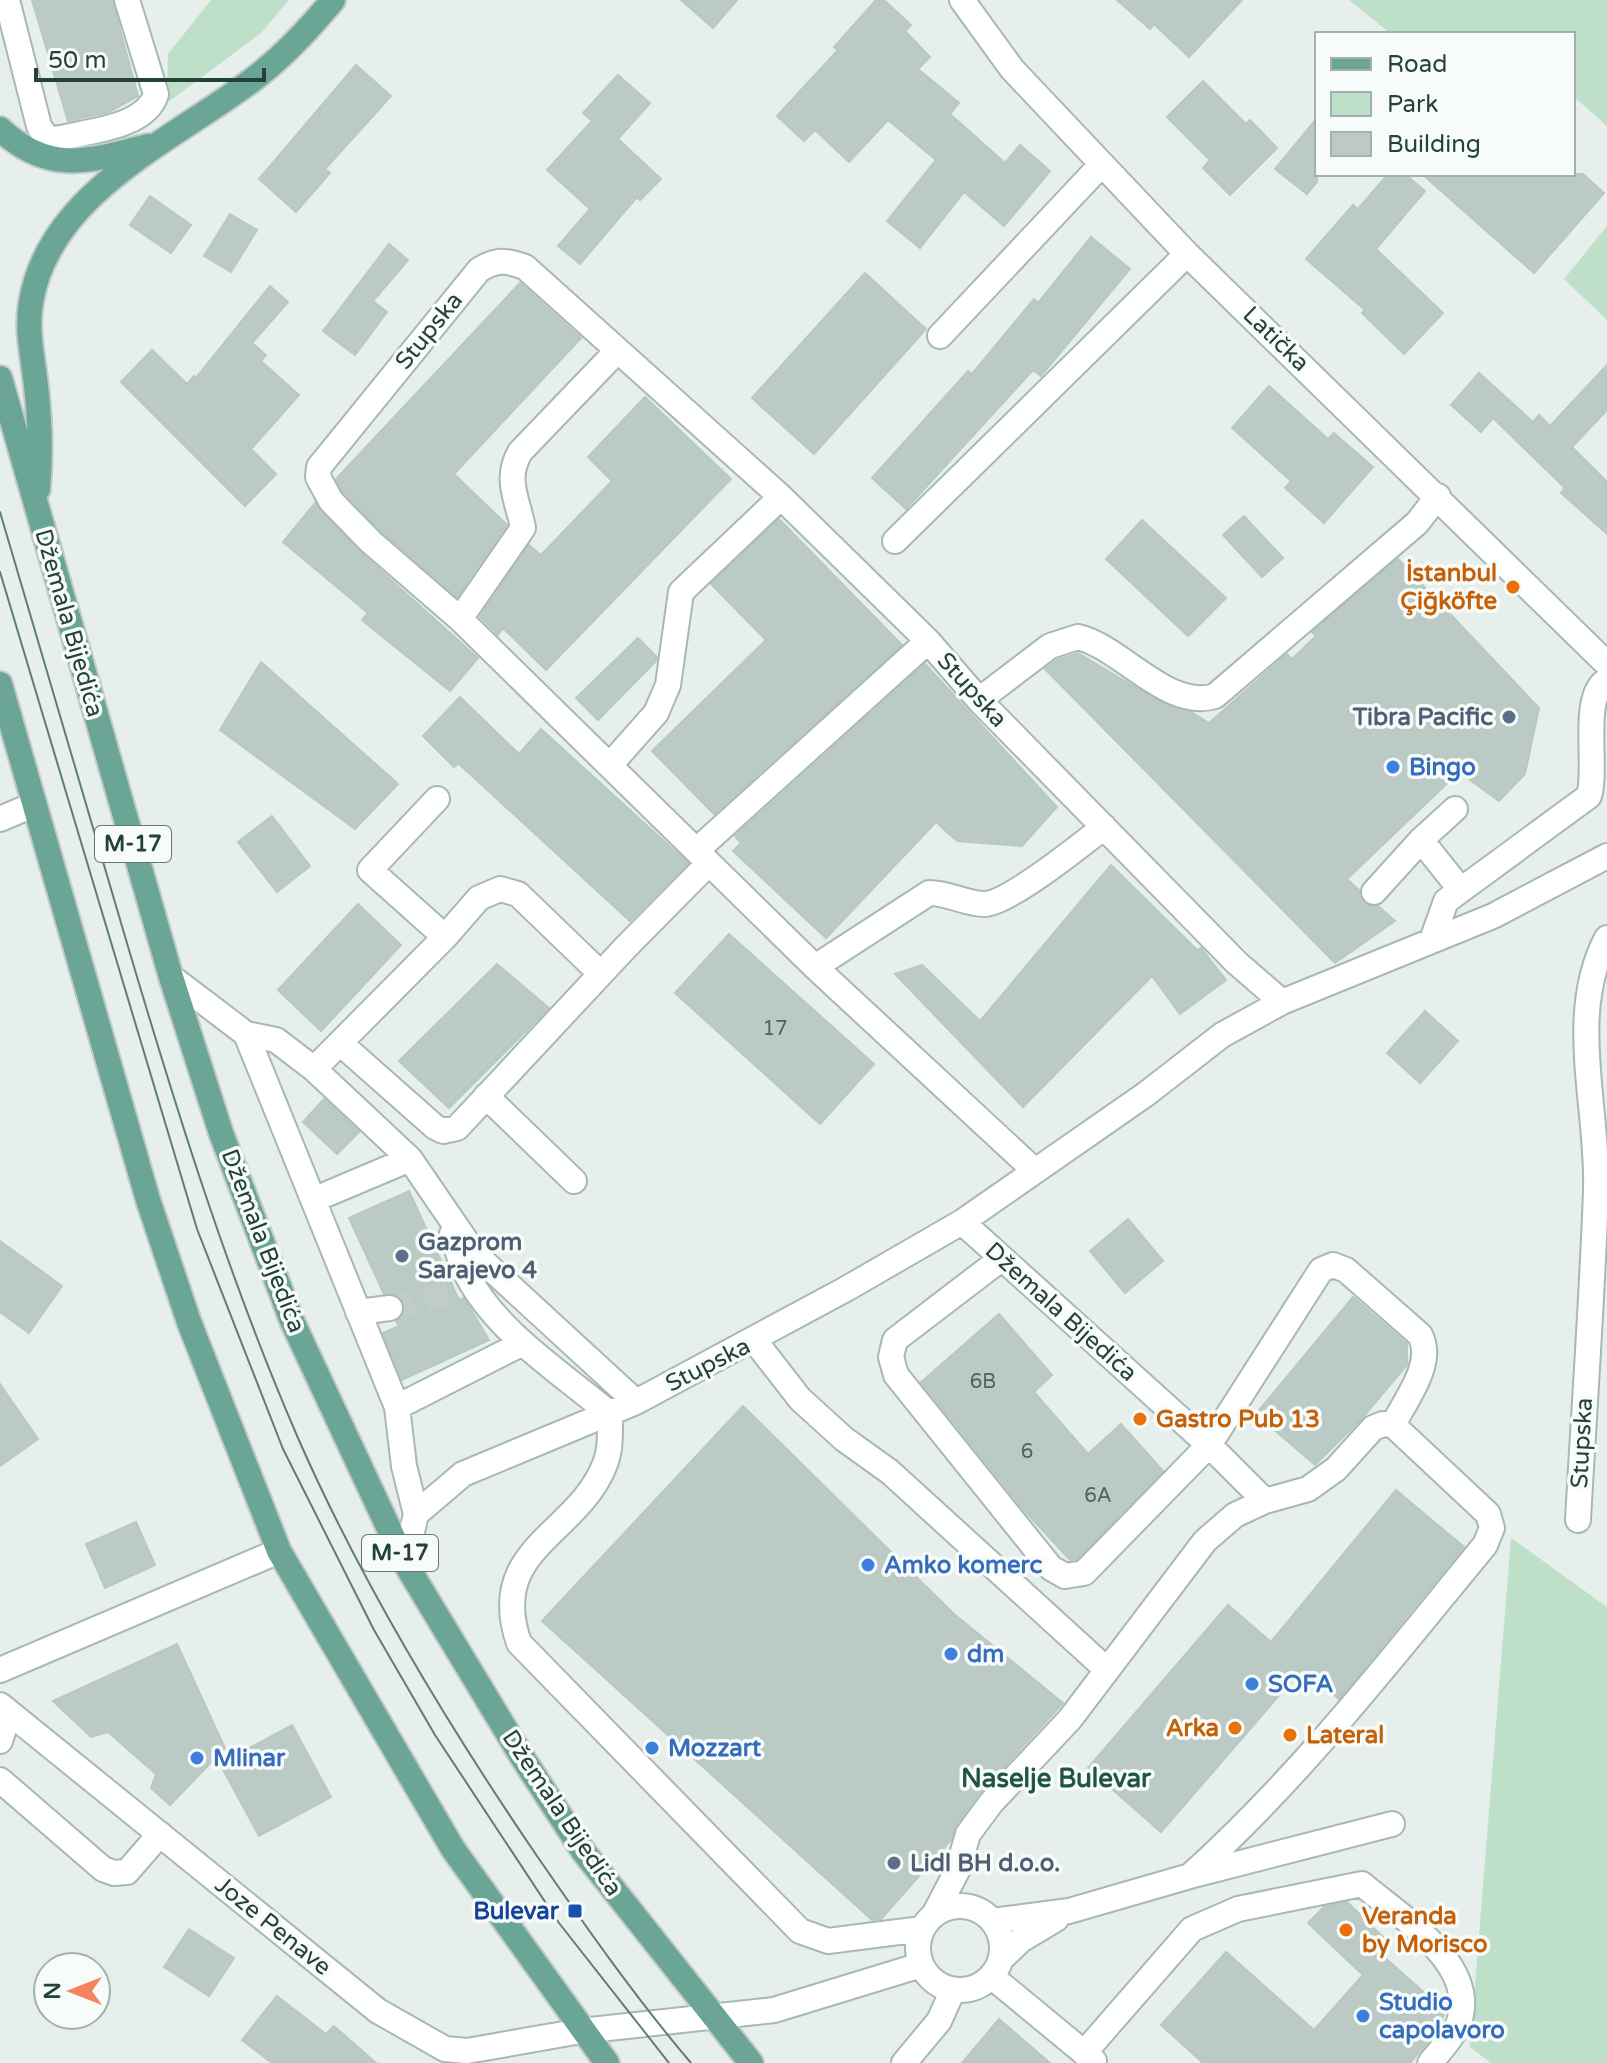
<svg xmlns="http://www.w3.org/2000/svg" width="1607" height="2063" font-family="'Varela Round',sans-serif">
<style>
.green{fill:#bfe0c8}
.building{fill:#bbcac4;stroke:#b8c9c2;stroke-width:2}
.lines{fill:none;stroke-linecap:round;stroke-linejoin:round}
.minor-tunnel{stroke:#bfccc8;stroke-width:24;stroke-dasharray:24 12;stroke-linecap:butt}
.minor-casing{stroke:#a8b8b2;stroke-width:28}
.major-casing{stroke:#c2cac8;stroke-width:28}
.minor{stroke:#fff;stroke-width:24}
.major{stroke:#6aa596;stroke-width:24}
.tram{stroke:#5f7d75;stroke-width:2}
.food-dot{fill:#e8710a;stroke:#f7fbf9;stroke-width:3}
.service-dot{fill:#5c6f8a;stroke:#f7fbf9;stroke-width:3}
.shop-dot{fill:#3f7fe0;stroke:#f7fbf9;stroke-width:3}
.transit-dot{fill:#1a4fb4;stroke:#f7fbf9;stroke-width:3}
.labels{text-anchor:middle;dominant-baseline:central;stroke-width:7;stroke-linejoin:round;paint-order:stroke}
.number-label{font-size:20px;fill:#4a645c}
.shield{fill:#f7fbf9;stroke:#637a73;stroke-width:2}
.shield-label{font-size:22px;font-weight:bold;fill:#24423a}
.street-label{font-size:24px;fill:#24423a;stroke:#f7fbf9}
.food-label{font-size:24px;font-weight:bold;fill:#c56008;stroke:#f7fbf9;text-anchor:start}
.service-label{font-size:24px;font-weight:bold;fill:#4e5e75;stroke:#f7fbf9;text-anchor:start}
.shop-label{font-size:24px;font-weight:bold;fill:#366cbe;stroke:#f7fbf9;text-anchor:start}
.transit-label{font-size:24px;font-weight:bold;fill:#164399;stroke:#f7fbf9;text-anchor:end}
.neighbourhood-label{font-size:26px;font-weight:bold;fill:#1f5548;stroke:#f7fbf9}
</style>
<rect width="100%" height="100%" fill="#e6efeb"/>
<path class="green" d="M211 0H289L261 33 167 103 168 54Z
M1349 0H1607V126L1573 96V34H1391Z
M1607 226V320L1564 279Z
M1511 1538 1607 1607V2063H1491L1470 2047Z"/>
<path class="building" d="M32 0H112L138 96 109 112 68 121Z
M681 0H737L713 28Z
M876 0H884L911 25 905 31 930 57 918 69 959 103 950 114 1005 163 1020 145 1050 171 1004 226 964 192 920 248 887 221 936 160 888 120 849 162 815 130 804 141 777 116 838 50 834 47Z
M1117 0H1242L1189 57 1154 24 1150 29Z
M356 65 391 96 325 169 330 173 296 212 259 179Z
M618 75 650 103 618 139 661 179 640 200 637 197 580 264 558 246 590 209 547 170 592 121 583 113Z
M1203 81 1246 124 1250 120 1277 148 1230 195 1203 168 1210 160 1167 117Z
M1317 118V182L1307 194 1275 169Z
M1388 174H1405L1425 191 1376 249 1443 313 1404 354 1362 313 1365 310 1306 259 1353 205 1358 209Z
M1422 174H1583L1604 193 1534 273Z
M150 196 191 225 171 253 130 225Z
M230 214 257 230 231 272 204 256Z
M1091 237 1130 269 1041 376 1033 370 906 509 872 478 968 371 972 374 1034 299 1038 303Z
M389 244 408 260 373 301 387 312 355 355 323 331Z
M865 273 926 329 814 454 752 398Z
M520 283 581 338 454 474 507 525 457 597 381 531 343 492 336 479Z
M270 286 288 302 252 343 266 355 261 361 299 395 251 449 276 474 245 506 121 382 152 350 187 384 194 376 196 378Z
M1607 365V410L1572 447 1607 482V534L1561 493 1565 488 1493 418 1481 432 1451 405 1479 373 1533 422 1539 415 1550 426Z
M1269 386 1328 439 1334 433 1373 467 1324 523 1285 488 1291 481 1232 428Z
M645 397 731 479 546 670 503 628 498 635 480 617 529 545 541 555 612 481 588 457Z
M315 503 360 552 478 658 450 691 362 620 368 613 283 542Z
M1244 516 1283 558 1262 577 1223 535Z
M779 519 902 645 714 814 652 751 766 640 711 584Z
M1142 520 1226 598 1188 636 1106 559Z
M1398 559 1539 708 1525 774 1499 801 1459 772 1347 879 1359 890 1365 904 1378 906 1395 921 1335 963 1045 669 1057 660 1078 653 1155 699 1191 712 1209 723 1287 654 1292 659 1316 636 1312 632Z
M638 638 657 657 656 661 598 720 576 698Z
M261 662 398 784 355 829 220 730Z
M925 664 1057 807 1022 846 957 841 936 822 826 938 733 851 741 843 735 836Z
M460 697 519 754 541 729 688 863 630 921 458 763 454 767 423 736Z
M272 816 310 866 277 892 238 842Z
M1111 865 1197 950 1201 948 1226 980 1180 1014 1152 976 1023 1107 895 974 922 965 980 1021Z
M358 904 401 945 321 1031 278 990Z
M729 934 874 1064 820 1124 675 993Z
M497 964 549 1008 449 1108 399 1061Z
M1425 1011 1458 1041 1420 1083 1387 1053Z
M324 1099 359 1132 337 1154 303 1122Z
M409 1191 459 1300 464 1298 489 1340 402 1380 383 1333 399 1326 396 1321 403 1314 405 1305 396 1295 384 1294 349 1218Z
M1128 1219 1163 1261 1125 1293 1090 1251Z
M0 1241 62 1286 29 1333 0 1312Z
M1353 1297 1407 1344V1365L1363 1417 1315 1465 1256 1414Z
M999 1314 1052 1375 1034 1392 1088 1454 1121 1424 1163 1471 1077 1559 1070 1560 1023 1509 921 1382Z
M0 1384 38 1439 0 1466Z
M743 1406 954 1614 1063 1703 979 1794 956 1825 951 1840 881 1919 872 1920 542 1621Z
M1396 1490 1464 1547 1339 1699 1302 1669 1161 1832 1088 1768 1228 1605 1271 1642Z
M136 1522 155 1565 105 1588 86 1544Z
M177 1644 225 1748 170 1805 151 1788 156 1774 108 1732 91 1737 53 1701Z
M292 1725 331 1797 259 1836 220 1764Z
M1347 1902 1383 1937 1373 1947 1445 2011 1438 2030 1410 2063H1203L1161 2025 1226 1952 1314 2030 1363 1975 1308 1923 1324 1907Z
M189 1929 234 1958 209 1996 164 1967Z
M277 1996 326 2034 334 2026 376 2063H272L242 2040Z
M999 2019 1050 2063H962Z"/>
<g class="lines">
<path class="minor-tunnel" d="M390 1308 456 1293"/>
<defs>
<path id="minor" d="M7 0 39 126 46 137 56 139C87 131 146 128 156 94L127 0
M962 0 1012 69 1187 254 1607 664
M940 336 1102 164
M895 541 1187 254
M460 619 523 528C518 500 504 480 520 452L617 351
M979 700 1050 646 1078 637C1121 647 1168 711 1215 696L1417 523 1438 496
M610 765 656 713 668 685 681 592 781 497
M0 819 33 805
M1421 840 1455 809
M697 850 928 641
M1374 892 1421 840 1460 889
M445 937 479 898 500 889 518 894 600 973
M1432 940 1446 901 1589 796C1598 767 1580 696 1607 680
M815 967 929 893C949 893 966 904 984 904 1008 904 1082 844 1104 827
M171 977 246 1034 397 1407 404 1466 416 1514
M246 1034 276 1040 314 1069 410 1159 475 1254 636 1402
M340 1043 435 1127 443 1131 457 1128 625 948 709 863
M314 1069 445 937 370 870 437 799
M486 1096 574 1181
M1035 1171 815 967 460 619 371 542 331 501 318 477 319 467 479 270C496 259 506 260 525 267L781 497 928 641 979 700 1237 963 1282 1002
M313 1200 410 1159
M962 1222 1209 1445 1265 1501
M452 1234C457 1247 460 1263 467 1275 497 1333 562 1373 610 1414
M1001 1259 895 1340 891 1357 896 1375 1051 1568 1065 1576 1084 1573 1209 1445 1321 1270 1333 1265 1346 1270 1420 1335C1435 1363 1406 1399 1393 1425
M358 1312 390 1308
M755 1341 800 1399 844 1439 890 1472 1106 1669
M397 1407 523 1343
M610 1414C610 1431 611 1449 605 1464 578 1535 486 1548 519 1643L800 1931 828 1941 922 1929
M1578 1520C1584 1411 1592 1301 1596 1191 1599 1109 1566 1014 1607 938
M405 1563 416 1514 463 1474 636 1402 846 1289 962 1222 1146 1094 1222 1035 1282 1002 1493 916 1607 856
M0 1670 279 1551
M0 1705 378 2011 445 2049 467 2051 581 2031 774 2010 921 1965
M0 1741 9 1713
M0 1780 103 1869 114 1873 127 1872 160 1834
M918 1948a42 42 0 1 1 84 0a42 42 0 1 1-84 0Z
M935 1913 958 1869 968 1834 991 1803 1070 1719 1205 1541 1235 1515 1265 1501 1308 1489 1336 1469 1373 1428 1383 1424 1393 1425 1488 1514 1492 1528 1485 1545C1391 1659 1301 1776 1190 1876
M992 1921 1069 1911 1190 1876 1392 1824
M1000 1960 1021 1940 1056 1919
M991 1976 1094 2061
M1084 2053 1192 1929 1238 1909 1362 1884C1399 1916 1479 1964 1459 2022 1454 2036 1439 2052 1430 2063
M904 2063 939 2021 953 1990"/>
<path id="major" d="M0 129C49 175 90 161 148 146
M0 378 171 977 221 1133 292 1321 405 1563 524 1760 583 1851 751 2063
M38 489C41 455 40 420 36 386 33 357 26 331 31 302 49 193 173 140 251 81 282 58 309 29 333 0
M0 684 148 1200 189 1322 279 1551 453 1849 607 2063"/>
</defs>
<use href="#minor" class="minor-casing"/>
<use href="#major" class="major-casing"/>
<use href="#minor" class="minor"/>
<use href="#major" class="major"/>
<path class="tram" d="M0 512C42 658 85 804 129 950 178 1115 229 1279 298 1438 362 1584 447 1724 537 1856 586 1927 635 1997 691 2063
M0 572 197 1229 283 1449 374 1630 435 1735 559 1923 669 2063"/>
</g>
<g class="food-dot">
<circle cx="1513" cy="587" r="8"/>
<circle cx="1140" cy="1419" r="8"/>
<circle cx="1235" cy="1728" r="8"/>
<circle cx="1290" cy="1735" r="8"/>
<circle cx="1346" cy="1930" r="8"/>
</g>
<g class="service-dot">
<circle cx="1509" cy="717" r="8"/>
<circle cx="402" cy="1256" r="8"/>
<circle cx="894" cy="1863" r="8"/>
</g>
<g class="shop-dot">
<circle cx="1393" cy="767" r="8"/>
<circle cx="868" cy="1565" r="8"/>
<circle cx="951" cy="1654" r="8"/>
<circle cx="1252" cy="1684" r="8"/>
<circle cx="652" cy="1748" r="8"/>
<circle cx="197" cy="1758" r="8"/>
<circle cx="1363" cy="2016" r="8"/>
</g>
<rect class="transit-dot" x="567" y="1903" width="16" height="16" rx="4"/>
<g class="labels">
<g class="number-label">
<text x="775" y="1029">17</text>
<text x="983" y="1382">6B</text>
<text x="1027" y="1452">6</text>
<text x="1098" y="1496">6A</text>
</g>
<g class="shield">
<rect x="95" y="826" width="76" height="36" rx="6"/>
<rect x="362" y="1535" width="76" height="36" rx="6"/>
</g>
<g class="shield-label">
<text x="133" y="844">M-17</text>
<text x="400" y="1553">M-17</text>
</g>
<g class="street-label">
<text transform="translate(429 331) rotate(-51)">Stupska</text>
<text transform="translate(1276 339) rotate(44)">Latička</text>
<text transform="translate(69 623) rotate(74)">Džemala Bijedića</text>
<text transform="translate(972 690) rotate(48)">Stupska</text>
<text transform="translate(263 1241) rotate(69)">Džemala Bijedića</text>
<text transform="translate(1061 1312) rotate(42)">Džemala Bijedića</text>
<text transform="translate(708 1365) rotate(-27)">Stupska</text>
<text transform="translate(1582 1443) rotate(-87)">Stupska</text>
<text transform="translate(562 1813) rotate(56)">Džemala Bijedića</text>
<text transform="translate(273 1926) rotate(39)">Joze Penave</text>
</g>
<g class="food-label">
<text x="1497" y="573" text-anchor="end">İstanbul<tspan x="1497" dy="28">Çiğköfte</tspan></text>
<text x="1156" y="1419">Gastro Pub 13</text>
<text x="1219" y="1728" text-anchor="end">Arka</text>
<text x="1306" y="1735">Lateral</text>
<text x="1362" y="1916">Veranda<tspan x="1362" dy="28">by Morisco</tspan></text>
</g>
<g class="service-label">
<text x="1493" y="717" text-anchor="end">Tibra Pacific</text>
<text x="418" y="1242">Gazprom<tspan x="418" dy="28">Sarajevo 4</tspan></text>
<text x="910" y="1863">Lidl BH d.o.o.</text>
</g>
<g class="shop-label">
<text x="1409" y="767">Bingo</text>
<text x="884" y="1565">Amko komerc</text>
<text x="967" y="1654">dm</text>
<text x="1268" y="1684">SOFA</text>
<text x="668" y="1748">Mozzart</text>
<text x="213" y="1758">Mlinar</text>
<text x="1379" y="2002">Studio<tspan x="1379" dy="28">capolavoro</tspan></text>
</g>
<g class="transit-label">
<text x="559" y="1911">Bulevar</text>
</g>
<g class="neighbourhood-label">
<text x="1056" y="1778">Naselje Bulevar</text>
</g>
</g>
<rect x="1315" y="32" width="260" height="144" fill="#f7fbf9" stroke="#a3b1ad" stroke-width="2"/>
<rect x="1331" y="58" width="40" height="12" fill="#6aa596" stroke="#a3b1ad" stroke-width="2"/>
<text x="1387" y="72" font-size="24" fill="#24423a">Road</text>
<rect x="1331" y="92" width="40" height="24" fill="#bfe0c8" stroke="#a3b1ad" stroke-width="2"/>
<text x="1387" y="112" font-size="24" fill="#24423a">Park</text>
<rect x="1331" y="132" width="40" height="24" fill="#bbcac4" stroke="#a3b1ad" stroke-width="2"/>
<text x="1387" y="152" font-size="24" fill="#24423a">Building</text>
<g transform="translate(72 1991) rotate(270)"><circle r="38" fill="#f7fbf9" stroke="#a3b1ad" stroke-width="2"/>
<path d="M0-6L14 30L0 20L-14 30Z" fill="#f4845f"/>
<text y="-12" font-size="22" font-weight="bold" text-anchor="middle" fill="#24423a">N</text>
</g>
<path d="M36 68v12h228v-12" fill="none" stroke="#24423a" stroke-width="4"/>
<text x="48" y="68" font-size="24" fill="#24423a" stroke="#f7fbf9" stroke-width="6" paint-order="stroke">50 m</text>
</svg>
